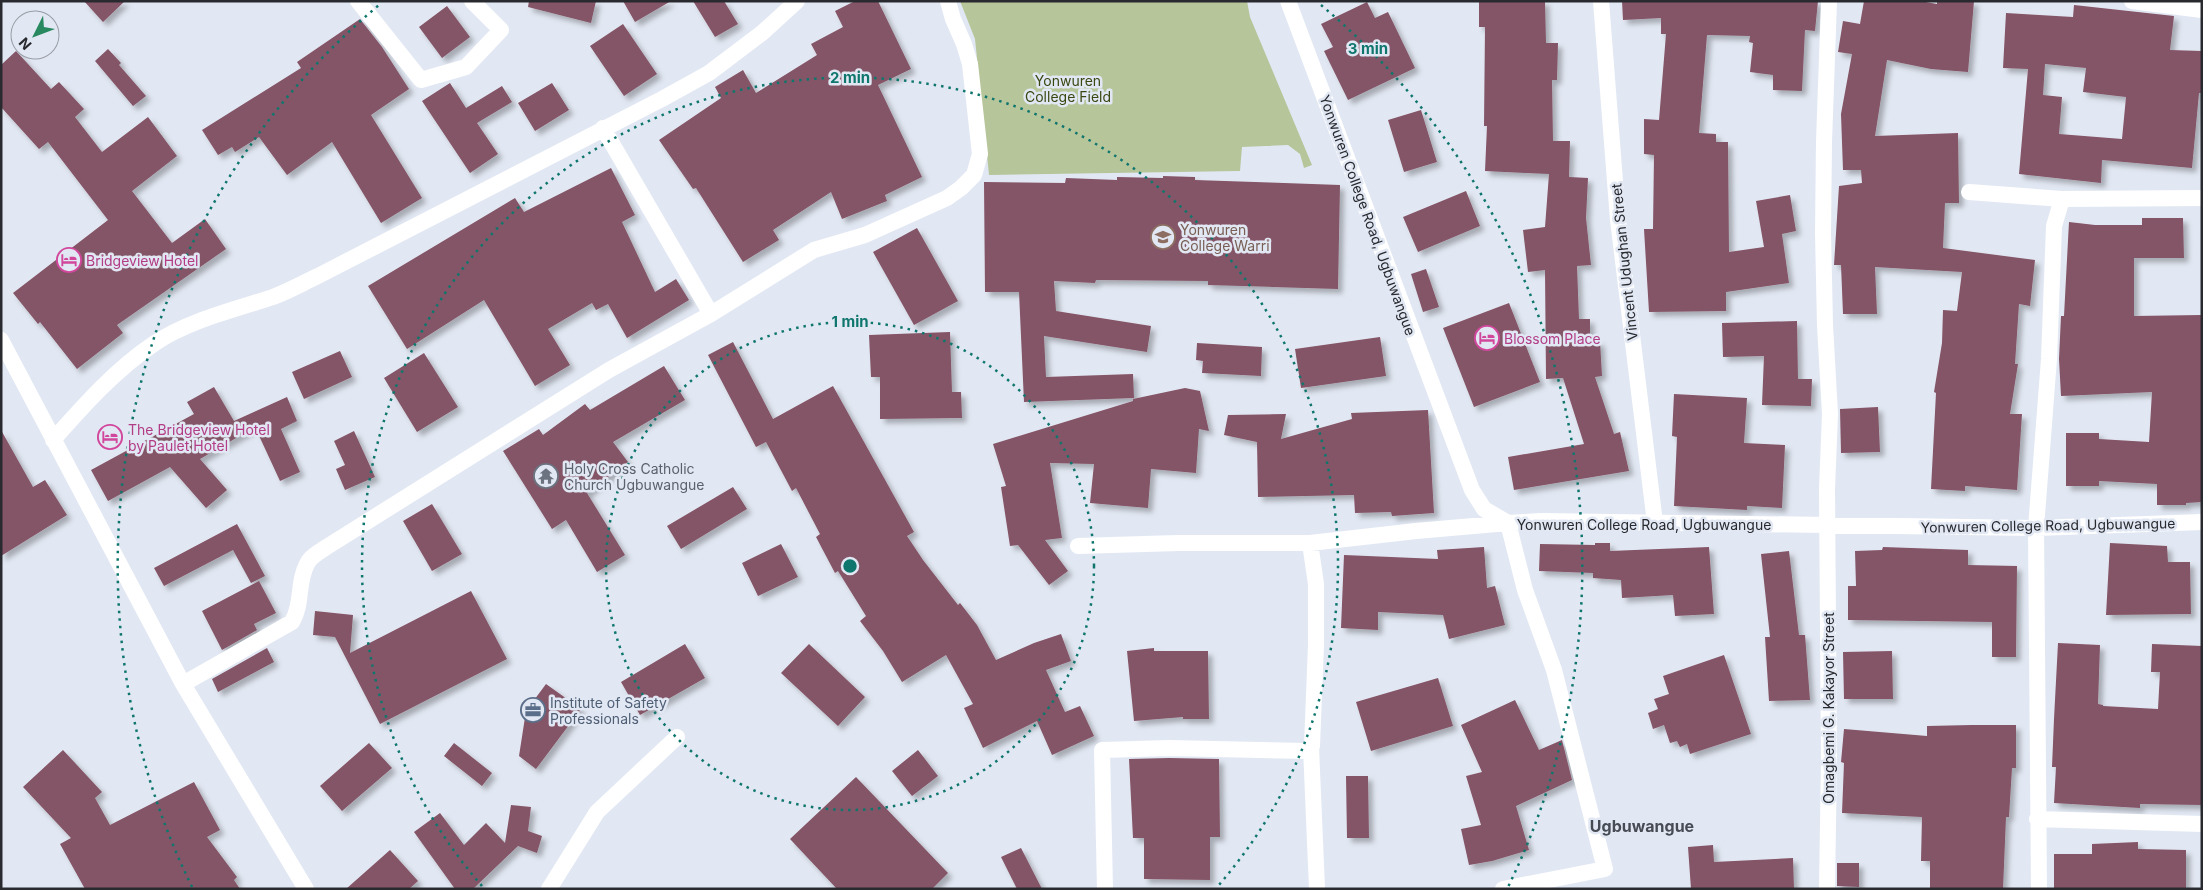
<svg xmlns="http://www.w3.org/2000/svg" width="2203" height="890" font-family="Inter,sans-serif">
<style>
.green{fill:#b7c59a}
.building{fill:#845466;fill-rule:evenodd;filter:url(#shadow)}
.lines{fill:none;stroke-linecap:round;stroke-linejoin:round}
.street{stroke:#fff;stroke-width:16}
.ring{fill:none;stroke:#0f766e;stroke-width:2.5;stroke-dasharray:2.5 5}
.labels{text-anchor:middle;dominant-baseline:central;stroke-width:5;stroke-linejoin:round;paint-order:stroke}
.park-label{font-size:14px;fill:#3a4711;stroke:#e2e8f3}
.street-label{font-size:14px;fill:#282a2f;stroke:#e2e8f3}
.education-label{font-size:14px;fill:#785e54;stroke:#e2e8f3;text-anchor:start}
.hotel-label{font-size:14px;fill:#b23c85;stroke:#e2e8f3;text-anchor:start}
.worship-label{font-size:14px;fill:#5b616d;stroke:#e2e8f3;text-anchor:start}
.service-label{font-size:14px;fill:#4e5e75;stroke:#e2e8f3;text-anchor:start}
.quarter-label{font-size:16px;font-weight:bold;fill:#464b54;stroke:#e2e8f3}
.centre{fill:#0f766e;stroke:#e2e8f3;stroke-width:2.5}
.ring-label{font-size:15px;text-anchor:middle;font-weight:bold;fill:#0f766e;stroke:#e2e8f3;stroke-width:5;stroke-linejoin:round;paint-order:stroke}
</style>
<defs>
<filter id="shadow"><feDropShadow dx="4.5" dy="4.5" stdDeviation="2.5" flood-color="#0004"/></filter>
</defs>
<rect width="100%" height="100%" fill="#e2e8f3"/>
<path class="green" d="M960 1H1247L1250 17 1312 165 1304 168 1300 154 1288 145 1242 147 1240 171 989 175 975 39Z"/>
<path class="building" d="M84 1H125L103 22Z
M529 1H596L591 23 528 7Z
M623 1H671L635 22Z
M693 1H724L738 24 715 37Z
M855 1H878L911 69 878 85 922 177 885 195 887 201 842 219 831 192 773 230 779 240 743 262 696 188 693 189 659 140 721 98 715 87 743 70 756 93 817 55 811 44 843 27 835 11Z
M1479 1H1545L1546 43H1558L1557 80H1552L1553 141H1570L1569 177 1588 178 1586 218 1591 265 1577 266 1579 319H1590V342L1600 341 1602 376 1595 377 1614 434 1620 432 1629 471 1514 490 1508 457 1584 444 1563 378 1546 379 1545 270 1528 272 1523 230 1545 227 1549 174 1485 171 1487 126H1484L1485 27H1479Z
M1622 1H1818L1815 31 1805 30 1802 91 1773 90V75L1750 72 1753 43 1749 42 1750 36 1707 35 1699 133 1716 134V142H1728L1729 252 1764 247 1756 201 1790 195 1796 231 1782 234 1789 283 1726 292V311L1649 312 1644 229H1653L1654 155 1644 154V119L1659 120 1666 34H1661V18L1623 20Z
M1864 1H1920L1937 4V1H1974L1968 72 1931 69 1887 60 1875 136 1958 133 1959 203H1945L1943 248 2035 260 2030 306 2019 304 2015 364H2018L2010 414H2022L2017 490 1965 486V491L1931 489 1936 393 1934 392 1942 343 1943 310 1957 311 1962 272 1875 267 1877 314H1843L1841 265H1834L1839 186 1862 183 1861 170H1843L1841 114 1852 54 1838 52 1843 21 1860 24Z
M1367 2 1375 18 1388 12 1415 68 1348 100 1324 51 1333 47 1321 24Z
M2074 5 2174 16 2170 50 2202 51V93H2199L2192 168 2102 160 2101 183 2019 174 2028 69 2003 68 2006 13 2073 17ZM2045 64 2086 68 2083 92 2126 97 2122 139 2059 134 2062 97 2043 95Z
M447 6 470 37 442 58 419 27Z
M360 19 382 47 409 89 371 115 422 198 381 223 332 142 287 175 259 137 235 152 232 147 218 155 202 130 301 68 297 62Z
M623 24 657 74 624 96 590 46Z
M108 49 121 63 119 65 146 96 133 106 95 61Z
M16 51 51 89 59 82 84 109 75 117 102 152 148 117 177 156 132 191 172 243 205 219 226 249 117 325 123 333 77 369 40 322 38 324 13 293 108 220 48 142 39 149 1 107V65Z
M450 83 466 108 502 86 512 102 477 123 498 154 470 173 422 101Z
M552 83 569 110 535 131 518 103Z
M1421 110 1437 162 1404 172 1388 120Z
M611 168 635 215 622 222 655 292 676 279 689 300 627 338 608 304 596 310 592 303 548 329 570 365 535 386 484 300 407 349 368 286 515 198 524 212Z
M1163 176 1195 177V180L1340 185 1338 289 1208 285V281L1096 280 1095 283 1054 281 1056 311 1151 326 1147 352 1044 336 1046 377 1133 374 1134 398 1024 402 1019 292H985L984 182 1065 183 1066 178 1117 180V177L1163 178Z
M1466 191 1480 226 1418 252 1403 217Z
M2142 218H2183L2184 258H2134V316L2202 315V502L2186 503V505H2157V484L2099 481V486H2066V433H2099V439L2149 442 2152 392 2061 396 2059 359 2061 316H2064L2069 222 2095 225H2142Z
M917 228 958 301 914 325 873 252Z
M1426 269 1439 307 1423 312 1411 274Z
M1509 303 1540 382 1474 407 1443 328Z
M1797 321 1798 379H1812L1811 406 1762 405 1764 356 1723 357 1722 323Z
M950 332 952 392H961L962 418 880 419V377H871L869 335Z
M1380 337 1386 376 1301 388 1295 349Z
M733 342 773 419 833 386 914 532 907 536 923 560 958 605 960 603 977 625 996 660 1034 643 1061 634 1071 661 1046 670 1065 712 1080 706 1094 736 1052 755 1037 721 983 748 964 708 973 704 946 655 902 682 883 651 860 621 866 616 838 571 835 573 816 537 820 534 796 488 792 491 766 442 756 447 708 355Z
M1197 343 1262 347 1261 376 1202 373 1203 361 1196 360Z
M340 351 352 377 304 399 292 372Z
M424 353 458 407 417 432 384 378Z
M664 366 685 400 613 442 628 462 587 493 625 555 597 572 566 520 552 529 503 451 539 429 543 435 585 404 590 410Z
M214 387 234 421 287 397 297 421 281 429 300 472 280 481 255 427 200 459 227 490 206 508 170 467 108 501 91 470 194 414 187 402Z
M1185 388 1200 391 1209 431 1199 429 1196 473 1151 469 1148 508 1090 503 1094 464 1050 463 1062 538 1045 540 1068 571 1049 585 1018 545 1010 546 1001 487 1006 486 993 444 1133 401V399Z
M1674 394 1747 398 1744 443 1785 445 1782 508 1747 506V510L1674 506 1677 437 1672 436Z
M1878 407 1880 452 1841 453 1840 409Z
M1428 410 1434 513 1392 516 1391 512 1355 513 1354 495 1258 497 1257 442 1224 435 1228 415 1286 414 1281 439 1352 419 1351 413Z
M1 430 33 487 45 480 67 515 1 556Z
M354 431 375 477 345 490 336 469 345 465 334 441Z
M733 487 747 509 681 549 667 526Z
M432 504 462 554 432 571 403 521Z
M237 524 265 576 251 583 233 550 164 586 154 568Z
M1595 543H1610V551L1709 547 1714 614 1675 616 1673 595 1622 598 1621 580 1593 578V573L1539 571 1540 544 1595 545Z
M2110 543 2167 546 2168 562H2190L2191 614 2106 615Z
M781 544 798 577 758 596 742 563Z
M1484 547 1487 588 1495 586 1505 625 1449 639 1443 615 1378 612V630L1341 628 1344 555 1438 559 1437 550Z
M1883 547 1968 550V565L2017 566 2016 657H1992V622L1848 620V586H1856L1855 551 1882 550Z
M1789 551 1799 635H1805L1810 700 1769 701 1765 637H1770L1761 554Z
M259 581 276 613 254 624 257 630 222 650 202 611Z
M471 591 507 659 380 724 335 637 313 635 315 611 353 615 350 653Z
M2058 643 2100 645 2098 704 2103 705V706L2158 709 2160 672H2151L2152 644 2202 646V805L2140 804V808L2054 803 2056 767H2052L2054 719Z
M685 644 705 678 640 715 621 682Z
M809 644 865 697 838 726 781 673Z
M267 648 274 662 218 692 212 679Z
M1154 648V651H1208L1209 719H1183V717L1134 721 1127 651Z
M1892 651 1893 699H1844L1843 652Z
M1724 655 1751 734 1690 754 1687 744 1680 747 1677 741 1670 743 1664 725 1653 729 1648 713 1658 709 1654 699 1669 694 1663 676Z
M1438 678 1453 726 1371 751 1356 702Z
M546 684 581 709 536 769 519 756 526 711Z
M1515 700 1539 750 1562 740 1572 780 1516 806 1529 850 1492 861 1469 865 1461 829 1481 825 1466 776 1482 772 1461 725Z
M1972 725H2016V768H2012L2009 817H2006L2003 889H1930V861H1921L1922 817 1842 813 1844 763 1841 762 1844 729 1927 736V726Z
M369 743 392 768 342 811 320 786Z
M454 743 492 773 482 786 444 756Z
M63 750 102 792 95 798 110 825 194 782 220 830 207 837 237 877 234 880 240 889H85L60 844 71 838 23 787Z
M918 750 938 776 912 796 892 771Z
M1169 758 1219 759 1220 837H1210V880L1144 879V838H1133L1129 759Z
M1346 776H1368L1369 838H1347Z
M856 777 948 873 932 889H837L790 839Z
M511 805 531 807 528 831 542 836 537 853 518 846 473 889H455L414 832 440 813 464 845 486 823 505 843Z
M2138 842V849L2186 850V889H2054V854H2092V844Z
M1713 845 1714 862 1793 858 1794 889H1691L1688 847Z
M1021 848 1042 889H1017L1001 857Z
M390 850 418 881 409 889H346Z
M1837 863H1859V887L1837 886Z"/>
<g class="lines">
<path class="street" d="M358 1 421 80 466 67 501 30 472 1
M1288 1 1472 490 1484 509 1508 523 1541 521 2036 528 2202 522
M1601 1 1618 220 1655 523
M2132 1 2202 10
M603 128 711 314
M1969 192 2062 199
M1 340 183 684 306 889
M53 440C84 405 116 369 155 343 190 320 234 310 273 297 289 291 303 283 318 276L662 99 709 73 762 33 797 1
M1078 546 1178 543H1310L1416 531 1508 523 1525 590 1554 670 1605 869 1503 889
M183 684 292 622C303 604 297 582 307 564 310 557 319 552 325 548L609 370 711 314 814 250 865 235 947 198 961 188 974 175 980 154 970 64 964 44 953 19 948 1
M1311 747 1317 889
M2037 819 2202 824
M549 889 597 812 677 737
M1105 889 1102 750 1169 748 1308 751 1312 746 1316 645V584L1310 543
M1827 889 1829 760 1827 489 1830 414 1825 325 1823 233 1824 142 1829 1
M2039 889 2036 528 2049 359 2054 226 2062 199 2202 198"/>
</g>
<g class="ring">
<circle cx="850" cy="566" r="244"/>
<path d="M482 886A488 488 0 1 1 1218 886"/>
<path d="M192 887A732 732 0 0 1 379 5M1321 5A732 732 0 0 1 1508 887"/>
</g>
<defs>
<symbol id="university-ring" viewBox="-11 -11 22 22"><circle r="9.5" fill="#e2e8f3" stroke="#8d6e63" stroke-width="1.5"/><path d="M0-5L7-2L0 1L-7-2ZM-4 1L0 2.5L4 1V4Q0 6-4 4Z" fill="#8d6e63"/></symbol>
<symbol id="hotel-ring" viewBox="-11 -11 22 22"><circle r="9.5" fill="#e2e8f3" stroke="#d1479c" stroke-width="1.5"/><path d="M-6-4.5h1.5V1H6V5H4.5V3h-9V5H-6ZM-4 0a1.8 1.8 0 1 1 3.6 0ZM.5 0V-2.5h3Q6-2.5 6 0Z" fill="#d1479c"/></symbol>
<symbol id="temple-ring" viewBox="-11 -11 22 22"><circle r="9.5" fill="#e2e8f3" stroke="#6b7280" stroke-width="1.5"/><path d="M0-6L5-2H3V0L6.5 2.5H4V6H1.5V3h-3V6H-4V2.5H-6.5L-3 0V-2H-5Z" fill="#6b7280"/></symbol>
<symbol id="office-ring" viewBox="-11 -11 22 22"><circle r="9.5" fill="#e2e8f3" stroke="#5c6f8a" stroke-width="1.5"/><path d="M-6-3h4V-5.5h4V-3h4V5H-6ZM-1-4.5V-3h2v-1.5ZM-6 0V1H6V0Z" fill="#5c6f8a"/></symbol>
</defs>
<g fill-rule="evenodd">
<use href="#university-ring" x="1149" y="223" width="28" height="28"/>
<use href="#hotel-ring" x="55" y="246" width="28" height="28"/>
<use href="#hotel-ring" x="1473" y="324" width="28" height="28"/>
<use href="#hotel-ring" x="96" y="423" width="28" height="28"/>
<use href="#temple-ring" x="532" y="462" width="28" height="28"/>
<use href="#office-ring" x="519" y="696" width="28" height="28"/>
</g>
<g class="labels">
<g class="park-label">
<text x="1068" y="80">Yonwuren<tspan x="1068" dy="16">College Field</tspan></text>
</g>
<g class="street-label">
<text transform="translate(1368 215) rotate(70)">Yonwuren College Road, Ugbuwangue</text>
<text transform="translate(1624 262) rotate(-96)">Vincent Udughan Street</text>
<text x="1644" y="524">Yonwuren College Road, Ugbuwangue</text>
<text transform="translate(2048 525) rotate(-1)">Yonwuren College Road, Ugbuwangue</text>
<text transform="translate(1828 708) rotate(-90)">Omagbemi G. Kakayor Street</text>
</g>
<g class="education-label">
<text x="1180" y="229">Yonwuren<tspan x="1180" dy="16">College Warri</tspan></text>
</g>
<g class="hotel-label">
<text x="86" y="260">Bridgeview Hotel</text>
<text x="1504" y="338">Blossom Place</text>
<text x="128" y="429">The Bridgeview Hotel<tspan x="128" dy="16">by Paulet Hotel</tspan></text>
</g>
<g class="worship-label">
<text x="564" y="468">Holy Cross Catholic<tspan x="564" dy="16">Church Ugbuwangue</tspan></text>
</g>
<g class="service-label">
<text x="550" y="702">Institute of Safety<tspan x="550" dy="16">Professionals</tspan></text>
</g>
<g class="quarter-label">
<text x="1642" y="826">Ugbuwangue</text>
</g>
</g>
<circle cx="850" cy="566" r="8" class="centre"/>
<g class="ring-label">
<text x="1368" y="54">3 min</text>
<text x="850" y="83">2 min</text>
<text x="850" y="327">1 min</text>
</g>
<rect width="2203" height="890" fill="none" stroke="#282a2f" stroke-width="5"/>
<g transform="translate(35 35) rotate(228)"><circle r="24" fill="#e2e8f3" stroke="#989ca5"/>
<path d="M0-4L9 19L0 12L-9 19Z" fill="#288860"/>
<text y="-8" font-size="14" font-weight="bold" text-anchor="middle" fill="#282a2f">N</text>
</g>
</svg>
